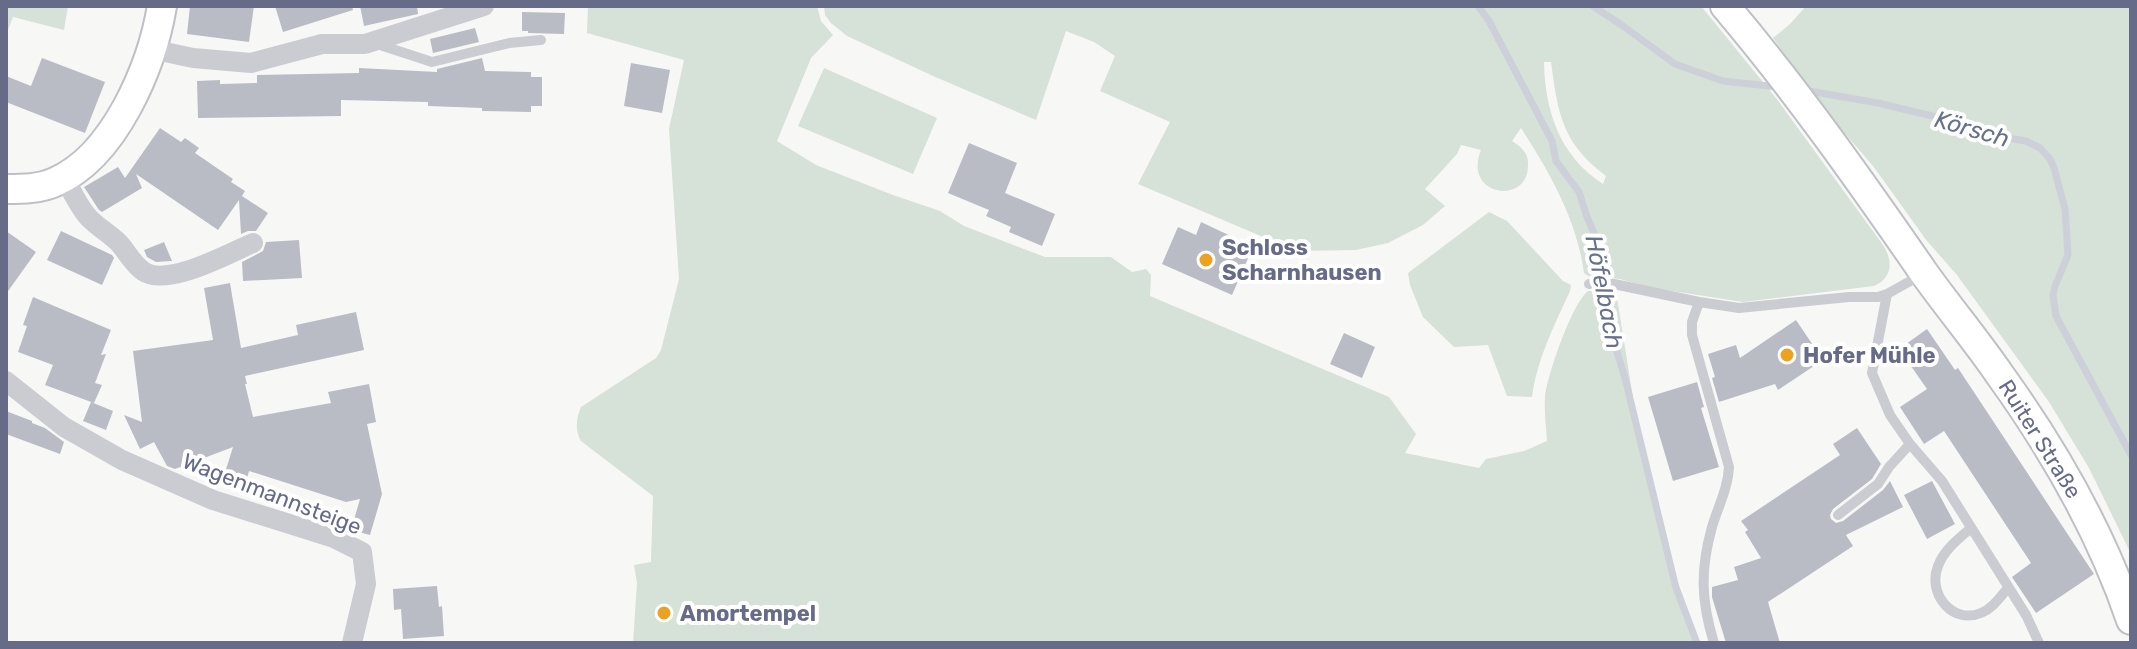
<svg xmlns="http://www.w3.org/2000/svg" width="2137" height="649" font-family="Rubik,sans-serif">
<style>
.green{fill:#d6e1d7;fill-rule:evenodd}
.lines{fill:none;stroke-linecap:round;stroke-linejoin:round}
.stream{stroke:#cdd0d8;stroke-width:7}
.building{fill:#b9bcc5}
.secondary-casing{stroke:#bfc0c7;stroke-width:32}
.lane{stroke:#cbccd1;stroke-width:10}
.street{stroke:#cbccd1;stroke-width:20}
.secondary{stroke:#fff;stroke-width:28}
.poi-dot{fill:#eca121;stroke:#fff;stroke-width:3}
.labels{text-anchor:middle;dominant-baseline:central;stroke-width:8;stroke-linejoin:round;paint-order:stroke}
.poi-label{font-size:22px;font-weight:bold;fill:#666b88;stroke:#fff;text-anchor:start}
.street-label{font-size:22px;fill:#666b88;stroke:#fff}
.water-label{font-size:24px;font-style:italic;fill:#67738b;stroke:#fff}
</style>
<rect width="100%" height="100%" fill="#f7f8f5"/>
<path class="green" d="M6 6H68L64 30 13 17 6 35Z
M588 6H817L821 21 833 35 811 58 777 141 816 165 893 195 940 211 964 226 1045 257H1111L1132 272 1146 269 1151 275 1150 296 1389 397 1416 434 1405 453 1479 468 1486 459 1524 451 1547 441C1546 426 1544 412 1545 397 1547 376 1572 303 1588 291H1616L1634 404 1677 580 1700 643H633L637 583 634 565 651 562 653 496 581 441C575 431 576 418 581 407L656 358 661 350 679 279 669 129 684 60 587 33Z
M824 6H1701L1776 98 1883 245C1893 260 1893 278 1874 286L1743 302 1646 287 1620 279 1588 276 1584 273C1577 220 1550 173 1521 128L1512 141C1522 147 1529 154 1528 166 1528 205 1462 197 1481 150L1461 145 1457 154 1425 189 1445 206 1423 225 1388 243 1356 250 1296 251 1138 184 1170 122 1100 91 1115 56 1094 42 1066 31 1036 120 933 76 847 36 831 23 825 15ZM1544 62H1551C1558 114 1562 143 1606 176L1603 184C1560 156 1545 112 1544 62Z
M1806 6H2131V554L2089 468 2049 402 1957 275 1927 241 1873 166 1829 115 1773 38 1790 24Z
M824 68 937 118 913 174 798 126Z
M1489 212 1507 221 1563 281 1571 285 1570 291C1554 326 1537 359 1532 397L1507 396 1488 345 1454 347 1423 317 1410 285 1408 273Z"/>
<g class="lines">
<path class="stream" d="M1478 6 1489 21 1552 141 1556 161 1579 192 1587 217 1597 240 1602 303 1625 378 1676 588 1697 643
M1593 6 1623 26 1675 64 1723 81 1778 87
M1803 90 1878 103 1949 120 1984 134 2026 141 2040 148 2050 159 2054 168 2065 209 2068 255 2055 286 2053 295 2056 316 2131 455"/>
</g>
<path class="building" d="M190 6H254L249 42 187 34Z
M275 6H352L353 10 283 32Z
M360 6H417L418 14 364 26Z
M522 12 565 13 564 34 528 33V31H522Z
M475 28 479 42 433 53 430 39Z
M42 58 105 82 85 133 6 102V76L31 86Z
M482 58 485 71 531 72V77H542V106H531V112L482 111V108L428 106V102L341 100V116L198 118 197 81 220 80V84L257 83V75L359 73V68L437 72V69Z
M631 63 670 70 662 113 624 106Z
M160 128 181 142 185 138 199 148 195 153 233 179 231 182 245 191 242 196 268 213 256 231H248L241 234 239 200 218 230 136 174 142 188 102 212 99 210 84 187 118 167 125 178Z
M969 143 1017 163 1005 193 1055 214 1042 246 1009 232 1011 227 986 216 989 210 948 193Z
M1201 222 1235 238 1231 248 1249 256 1232 295 1162 264 1178 227 1196 235Z
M6 231 36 252 6 294Z
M61 231 112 255 114 258 102 285 47 260Z
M299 240 302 278 243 281 242 262 263 251 266 242Z
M164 242 172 261 156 262 147 257 144 250Z
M230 283 241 348 298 335 296 325 356 312 364 350 245 376 247 384H245L253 417 331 403 328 392 369 384 376 422 367 424 382 494 370 535 351 530 360 499 346 502 249 471 245 486 223 479 233 447 175 469 167 466 154 442 140 449 124 415 142 422 133 351 213 340 204 288Z
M33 297 111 330 101 355 106 354 95 383 102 385 94 403 45 385 53 365 18 352 27 326 23 325Z
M1796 320 1823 360 1778 390 1775 384 1719 402 1712 378 1715 377 1708 354 1736 345 1740 358Z
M1927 329 1955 370 1958 368 2094 574 2036 613 2012 577 2031 563 1944 431 1924 444 1900 407 1927 389 1899 349Z
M1344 333 1375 347 1362 378 1330 364Z
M1697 382 1704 407 1701 408 1719 467 1673 481 1648 397Z
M91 402 113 411 106 430 83 421Z
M6 411 32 421V423L45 428 64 442 60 454 6 434Z
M1857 428 1881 464 1872 479 1833 509 1830 515 1831 519 1836 523 1843 521 1883 490 1890 481 1903 507 1846 535 1853 546 1768 602 1780 643H1726L1712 597V587L1738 580 1734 567 1761 558 1745 532 1748 530 1741 521 1840 455 1833 444Z
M1932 481 1955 524 1927 539 1904 495Z
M437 586 439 607 442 606 444 636 403 639 401 609 394 610 393 589Z"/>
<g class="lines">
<defs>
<path id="secondary" d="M1725 6C1797 91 1861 182 1924 273 1949 308 1976 340 2000 375 2054 450 2101 532 2131 620
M6 189C22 189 40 189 55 182 115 156 152 66 162 6"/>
</defs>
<use href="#secondary" class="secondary-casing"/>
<path class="lane" d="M377 44 432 62 509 43 541 40
M1589 284H1614L1699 302 1739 308 1849 297H1878L1887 294 1923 274
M1887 294 1872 373 1890 415 1910 444 1942 481 2026 615 2039 643
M1699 302 1692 322V335L1729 467C1728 488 1718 507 1712 527 1700 570 1701 601 1714 643
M1838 515 1878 484 1889 467 1910 444
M1971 528C1958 539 1944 550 1938 566 1927 593 1952 625 1981 613 1993 608 2000 597 2008 588"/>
<path class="street" d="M151 49 193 58 251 63 322 44H365L484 6
M64 177C72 191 79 208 90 219 99 228 110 234 119 243 127 252 133 264 143 271 167 288 229 253 253 243
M6 381 64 427 122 460 213 500 334 538 362 552 366 584 352 643"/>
<use href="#secondary" class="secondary"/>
</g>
<g class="poi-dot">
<circle cx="1206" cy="260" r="8"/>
<circle cx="1787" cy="355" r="8"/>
<circle cx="664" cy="613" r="8"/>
</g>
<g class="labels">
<g class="poi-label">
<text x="1222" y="247">Schloss<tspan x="1222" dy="25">Scharnhausen</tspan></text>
<text x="1803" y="355">Hofer Mühle</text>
<text x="680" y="613">Amortempel</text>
</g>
<g class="street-label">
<text transform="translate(2040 439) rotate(58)">Ruiter Straße</text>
<text transform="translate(272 494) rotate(21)">Wagenmannsteige</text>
</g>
<g class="water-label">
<text transform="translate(1972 129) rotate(16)">Körsch</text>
<text transform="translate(1604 292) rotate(79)">Höfelbach</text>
</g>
</g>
<rect width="2137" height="649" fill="none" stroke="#666b88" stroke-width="16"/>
</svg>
